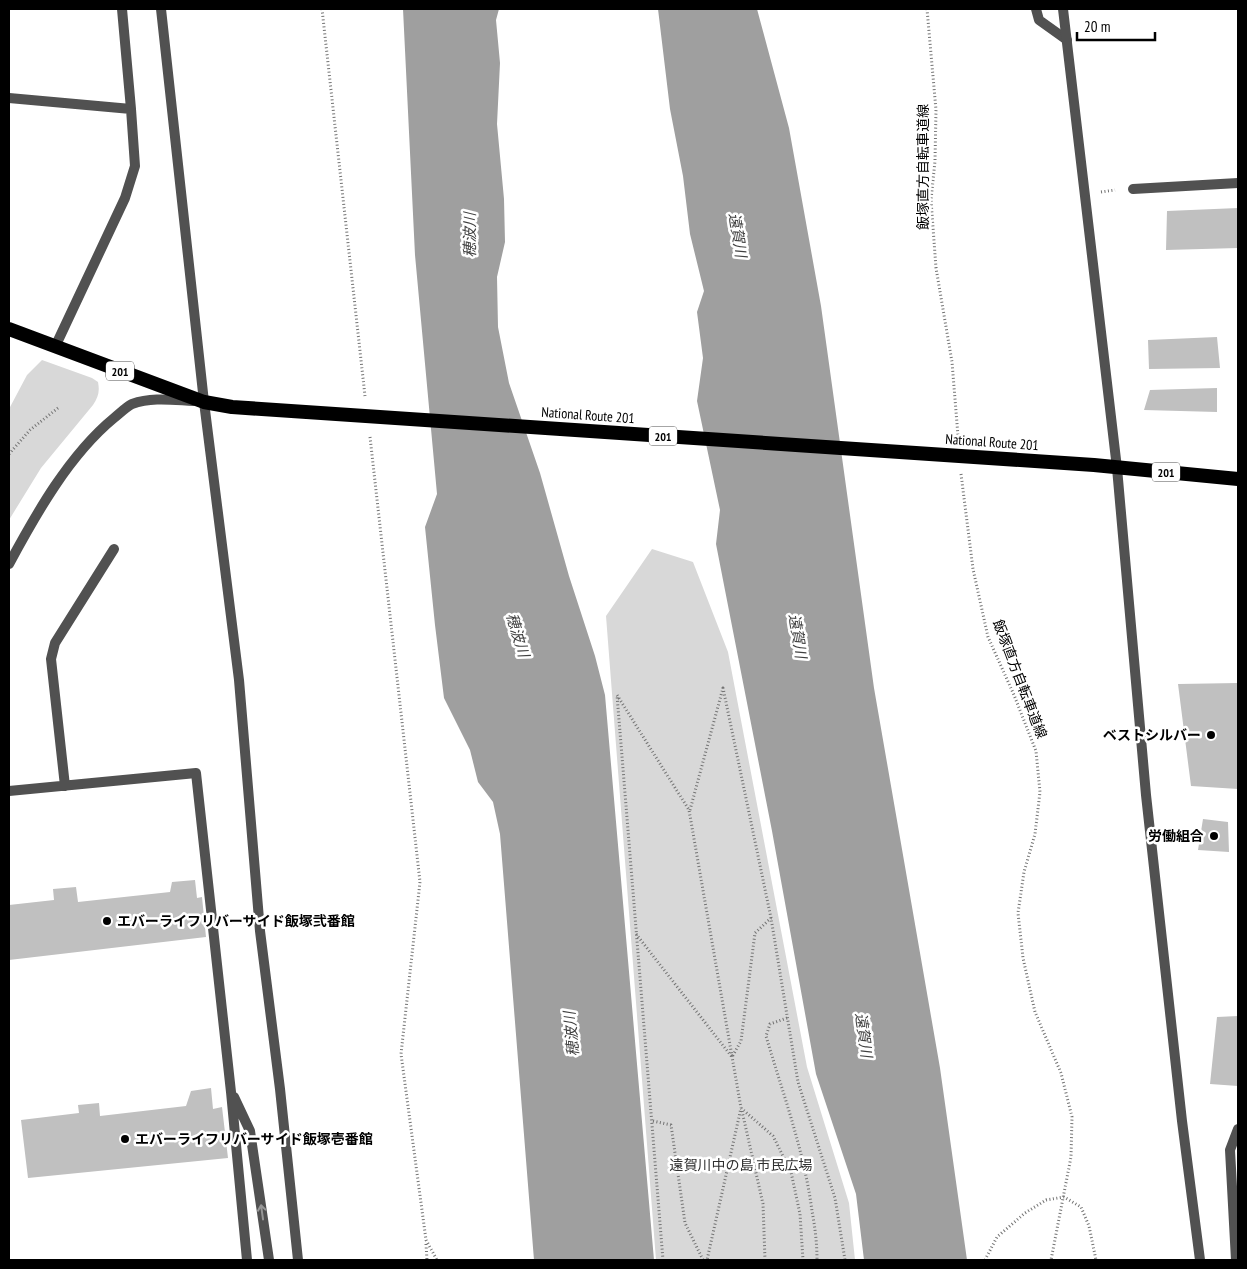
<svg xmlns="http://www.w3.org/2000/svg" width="1247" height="1269" font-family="'PT Sans Narrow','Noto Sans JP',sans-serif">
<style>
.green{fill:#d8d8d8}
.water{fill:#9f9f9f}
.building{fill:#c0c0c0}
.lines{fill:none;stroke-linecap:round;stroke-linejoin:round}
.path{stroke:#737373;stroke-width:3;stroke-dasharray:1 2.5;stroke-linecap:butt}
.service{stroke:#515151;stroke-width:10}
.minor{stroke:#515151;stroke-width:10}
.tertiary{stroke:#515151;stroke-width:10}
.trunk{stroke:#000;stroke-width:14}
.oneway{stroke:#979797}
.poi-dot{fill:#000;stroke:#fff;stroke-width:2}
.labels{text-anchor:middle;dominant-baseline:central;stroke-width:5;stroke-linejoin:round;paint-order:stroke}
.shield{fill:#fff;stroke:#4c4c4c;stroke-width:1}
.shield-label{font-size:12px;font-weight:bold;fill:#000}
.street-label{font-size:14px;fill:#000;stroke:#fff}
.poi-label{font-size:14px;font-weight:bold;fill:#000;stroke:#fff;text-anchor:end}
.park-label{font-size:14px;fill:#2f2f2f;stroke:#fff}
.water-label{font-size:15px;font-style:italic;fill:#404040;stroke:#fff}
</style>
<rect width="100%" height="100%" fill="#fff"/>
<path class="green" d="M42 360 92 378 98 382C100 392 98 397 93 405L41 468 9 520V409L27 375Z
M652 549 693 562 728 652 807 1067 849 1203 855 1260H656L606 616Z"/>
<path class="water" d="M403 9H499L496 20 500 63 497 124 504 199 505 242 497 277 498 327 509 383 540 473 569 576 595 656 605 695 654 1260H534L500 834 493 802 478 782 470 750 444 698 435 625 425 527 437 494 415 255Z
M658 9H757L789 128 821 306 874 688 940 1068 967 1260H864L856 1194 816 1074 772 831 716 544 720 510 697 401 703 358 697 312 704 291 690 234 683 176 670 109Z"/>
<path class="building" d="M1238 208V248L1166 250 1167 211Z
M1217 337 1220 368 1149 369 1148 340Z
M1217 388V412L1144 410 1150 390Z
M1238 683V789L1191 786 1178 684Z
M1203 819 1228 822 1229 852 1198 850Z
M195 880 197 898 202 897 206 937 9 960V905L54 900 53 889 76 887 78 902 170 892 172 882Z
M1238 1016V1086L1210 1084 1217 1017Z
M211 1088 213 1109 222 1107 228 1158 28 1178 21 1120 79 1113 78 1105 99 1103 100 1116 186 1106 191 1091Z"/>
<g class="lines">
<path class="path" d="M322 9 365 396
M927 9 936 110 935 161 931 200 936 268 952 362 958 436
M1101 192 1115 190
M370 437 420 882 401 1054 426 1240 437 1260
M9 454 30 430 58 408
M961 474 973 569 988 637 1014 695 1036 751 1040 792 1035 834 1024 872 1018 913 1023 958 1035 1012 1061 1073 1072 1117 1071 1157 1051 1260
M690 810 723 688 771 918 798 1082 835 1198 845 1260
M636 934 732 1057 741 1041 755 933 771 918
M787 1018 770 1024 766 1036C783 1094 804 1150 812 1211 815 1227 817 1243 817 1260
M741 1108 773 1136 791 1172 800 1214 803 1260
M742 1111 763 1204 765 1260
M653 1121 671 1125 685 1223 703 1260
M426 1244 427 1260
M663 1260 617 695 689 810 741 1108 707 1260
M985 1260 997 1237 1025 1213 1046 1200 1064 1197 1081 1207 1089 1226 1096 1260"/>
<path class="service" d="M1036 9 1039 20 1067 40
M1133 189 1238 183"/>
<path class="minor" d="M9 98 131 109 122 9
M55 347 125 198 135 166 131 109
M9 564C36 514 69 455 114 418 119 414 126 407 132 404 152 397 172 400 193 401
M65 786 51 659 55 643 114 549
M9 791 196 773 231 1092 247 1260
M234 1097 250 1131 269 1260
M1236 1260 1230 1150 1238 1129"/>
<path class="tertiary" d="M161 9 204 402 239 680 260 931 280 1089 298 1260
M1063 9 1117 468 1146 795 1182 1121 1200 1260"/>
<path class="trunk" d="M9 329 204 402 232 407 1094 465 1238 479"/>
</g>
<defs><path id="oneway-shaft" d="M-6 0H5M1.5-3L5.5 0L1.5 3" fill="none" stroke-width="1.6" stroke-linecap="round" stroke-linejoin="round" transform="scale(1.25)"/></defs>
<use class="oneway" href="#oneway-shaft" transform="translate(262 1212) rotate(-98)"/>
<g class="poi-dot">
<circle cx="1211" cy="735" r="5"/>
<circle cx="1214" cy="836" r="5"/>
<circle cx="107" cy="921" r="5"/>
<circle cx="125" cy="1139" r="5"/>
</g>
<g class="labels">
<g class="shield">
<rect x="106" y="361.5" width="28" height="19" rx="4"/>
<rect x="649" y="426.5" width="28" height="19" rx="4"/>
<rect x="1152" y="462.5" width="28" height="19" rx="4"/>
</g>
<g class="shield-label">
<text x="120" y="371">201</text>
<text x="663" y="436">201</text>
<text x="1166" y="472">201</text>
</g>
<g class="street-label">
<text transform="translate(923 167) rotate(-90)">飯塚直方自転車道線</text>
<text transform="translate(588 415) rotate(4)">National Route 201</text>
<text transform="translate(992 442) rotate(4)">National Route 201</text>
<text transform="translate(1020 679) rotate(69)">飯塚直方自転車道線</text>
</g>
<g class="poi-label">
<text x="1201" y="735">ベストシルバー</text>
<text x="1204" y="836">労働組合</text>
<text x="117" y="921" text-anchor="start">エバーライフリバーサイド飯塚弐番館</text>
<text x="135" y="1139" text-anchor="start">エバーライフリバーサイド飯塚壱番館</text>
</g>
<g class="park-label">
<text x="741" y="1165">遠賀川中の島 市民広場</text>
</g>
<g class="water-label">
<text transform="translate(469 235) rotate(-90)">穂波川</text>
<text transform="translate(738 235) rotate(81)">遠賀川</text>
<text transform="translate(518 635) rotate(73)">穂波川</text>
<text transform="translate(798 636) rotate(81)">遠賀川</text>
<text transform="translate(571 1034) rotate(-95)">穂波川</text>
<text transform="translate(864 1035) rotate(82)">遠賀川</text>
</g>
</g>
<rect width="1247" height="1269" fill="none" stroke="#000000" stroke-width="20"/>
<path d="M1077 32v8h78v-8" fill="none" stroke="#000000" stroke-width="2.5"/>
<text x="1084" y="32" font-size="15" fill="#000000" stroke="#ffffff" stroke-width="4" paint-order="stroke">20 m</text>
</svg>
